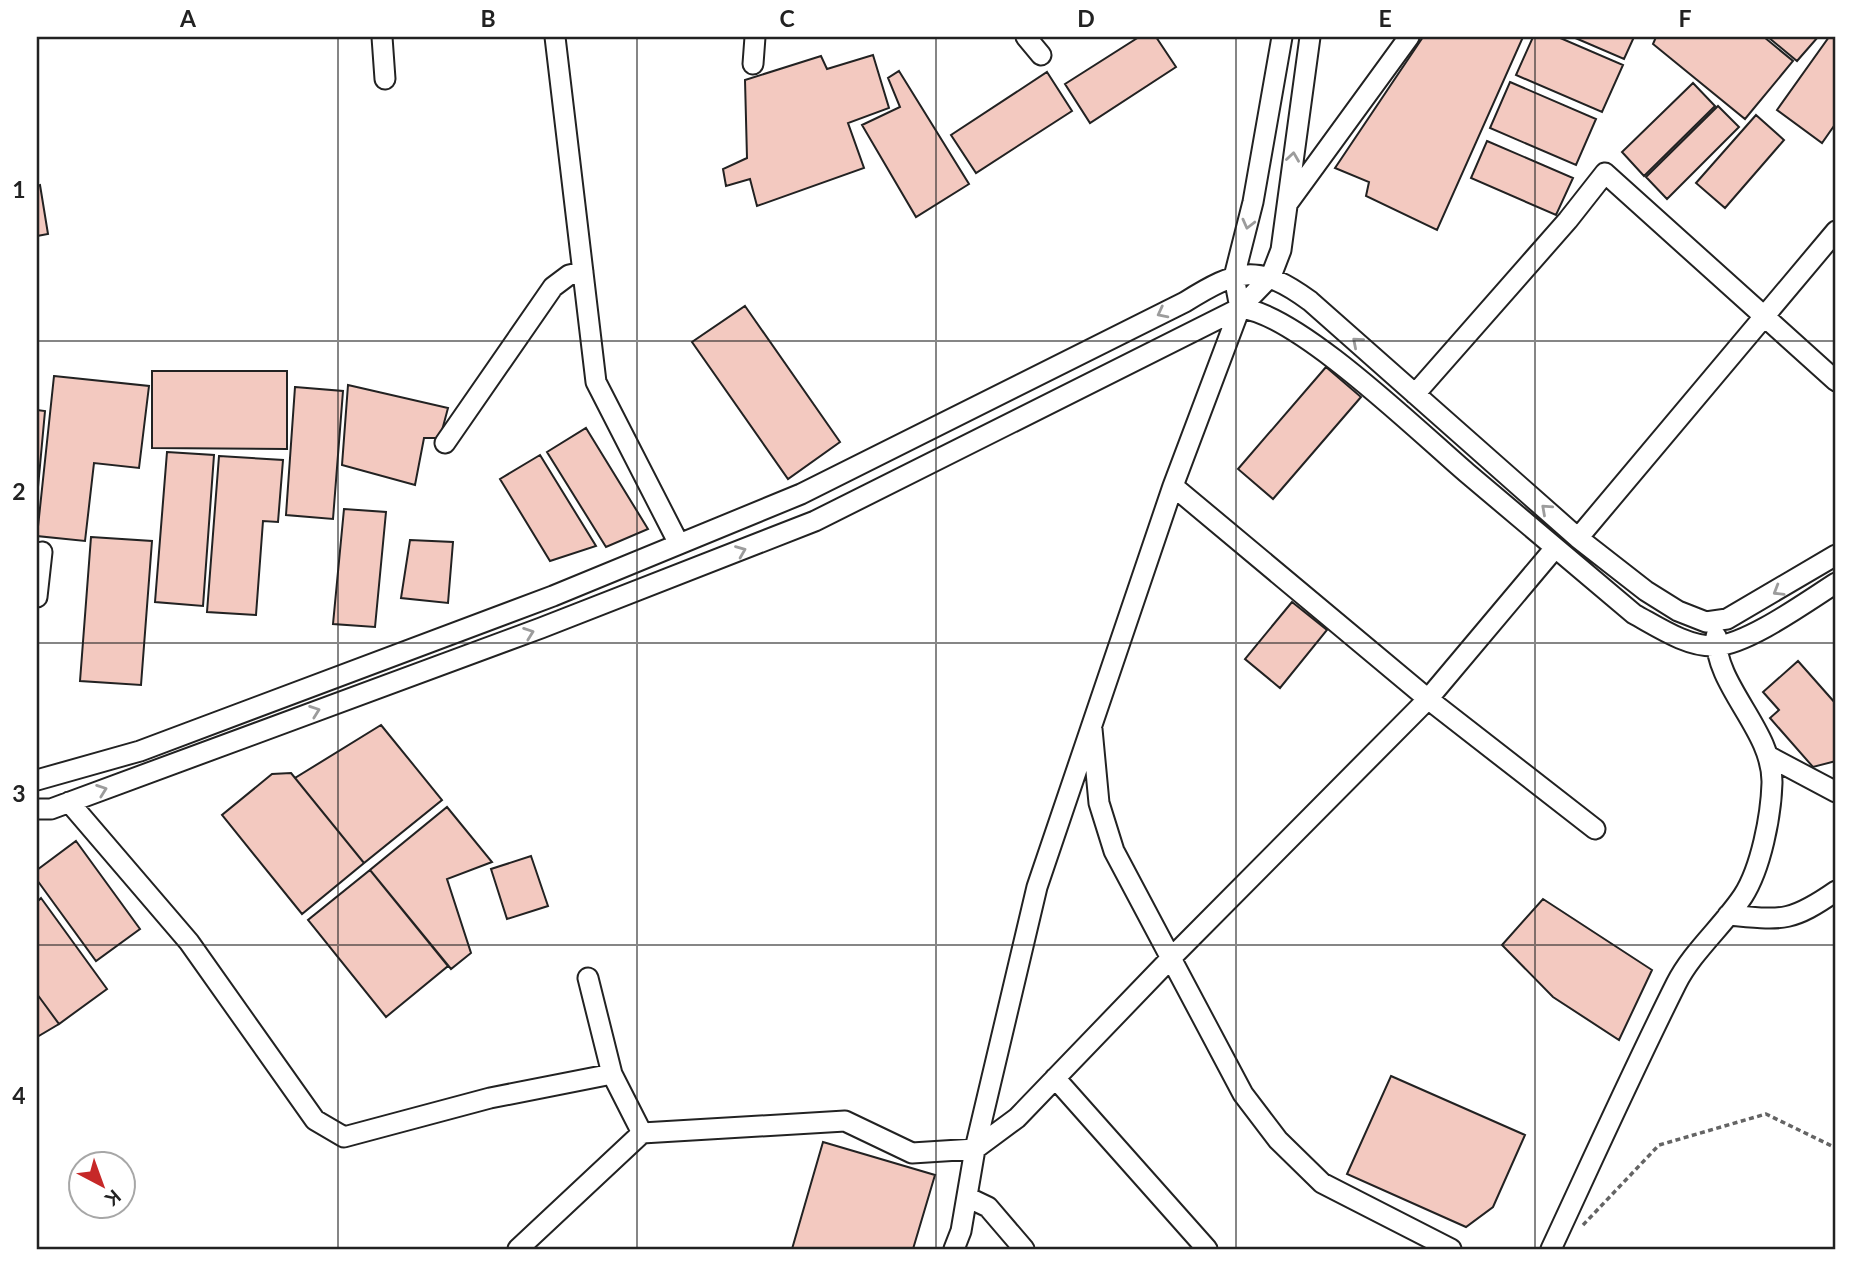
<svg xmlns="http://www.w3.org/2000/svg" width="1873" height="1286" font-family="Lato,sans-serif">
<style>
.building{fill:#f3c9c0;stroke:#222;stroke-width:2}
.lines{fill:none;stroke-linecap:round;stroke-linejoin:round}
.minor-casing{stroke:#222;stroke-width:23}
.path{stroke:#646464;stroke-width:3.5;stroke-dasharray:5 3.5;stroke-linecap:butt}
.minor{stroke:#fff;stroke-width:19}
.oneway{stroke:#9c9c9c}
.grid{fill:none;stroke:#222;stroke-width:2;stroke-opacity:0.55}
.neatline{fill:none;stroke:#222;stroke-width:2.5}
.grid-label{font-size:23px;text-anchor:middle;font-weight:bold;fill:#222}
</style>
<rect width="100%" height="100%" fill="#fff"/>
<path class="building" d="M1139 37H1156L1176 67 1090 123 1065 84Z
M1423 37H1523L1437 230 1366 196 1369 182 1335 168Z
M1533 37H1558L1623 65 1602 112 1516 75Z
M1573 37H1634L1624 59Z
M1656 37H1764L1793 61 1745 119 1653 44Z
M1768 37H1818L1797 61Z
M1829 37H1836V123L1822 143 1777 110Z
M873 55 889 108 848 123 864 168 757 206 750 179 726 186 723 169 747 158 745 80 821 56 827 69Z
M899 71 969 184 916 217 862 125 900 107 888 78Z
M1047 72 1072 111 976 173 951 135Z
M1510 82 1596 119 1576 165 1490 128Z
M1693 83 1715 106 1644 176 1622 152Z
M1718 106 1739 127 1667 199 1646 177Z
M1756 115 1784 140 1725 208 1696 183Z
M1487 141 1573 178 1556 215 1471 178Z
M40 185 48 234 37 236V186Z
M745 306 840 442 788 479 692 342Z
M1326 367 1361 397 1273 499 1238 469Z
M152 371H287V449L152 448Z
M54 376 149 386 139 468 94 463 85 541 37 536Z
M348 385 448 408 440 438H424L415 485 342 465Z
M295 387 343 391 333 519 286 515Z
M37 410 45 411 37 498Z
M586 428 648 529 606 547 547 452Z
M167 452 214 455 203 606 155 602Z
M540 455 596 546 550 561 500 479Z
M219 456 283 460 278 522 263 521 256 615 207 612Z
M344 509 386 512 375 627 333 624Z
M91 537 152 541 141 685 80 681Z
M410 540 453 542 448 603 401 598Z
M1292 602 1327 630 1280 688 1245 659Z
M1798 661 1836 704V761L1813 767 1770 718 1779 710 1763 692Z
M381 725 442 800 364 863 295 778Z
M291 773 364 863 302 914 222 815 272 774Z
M447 807 492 862 447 879 471 953 451 969 370 870Z
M76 841 140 929 96 961 37 880V870Z
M531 856 548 906 507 919 491 869Z
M370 870 448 966 386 1017 308 920Z
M41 898 107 989 59 1024 37 994V902Z
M1543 899 1652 970 1619 1040 1553 997 1502 945Z
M37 994 59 1024 37 1037Z
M1391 1076 1525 1135 1493 1207 1466 1227 1347 1174Z
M823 1142 935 1175 913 1249H792Z"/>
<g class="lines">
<defs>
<path id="minor" d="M382 37 385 79
M555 37 596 382 679 544
M1026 37 1041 55
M753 64 755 37
M1288 203 1409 37
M1240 308 1234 277 1253 202 1282 37
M1415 394 1568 220 1605 173 1836 381
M445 443 553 287 569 275 583 272
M1173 486 1428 699 1595 829
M1578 538 1836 231
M37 597 42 552
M1092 729 1099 803 1114 851 1243 1094 1278 1140 1322 1183 1451 1249
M1770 757 1836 792
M37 780 140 751 553 596 801 494 1185 302C1238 269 1258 263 1310 301L1578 538 1646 591 1678 611 1706 622 1727 619 1836 555
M69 802 189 942 315 1120 344 1137 490 1098 612 1074 642 1133
M37 809H51L541 628 815 521 1240 308C1297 313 1419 432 1467 473 1522 520 1578 567 1634 614 1658 627 1687 647 1715 646 1747 645 1809 600 1836 583
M1728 915C1782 920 1790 923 1836 891
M588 978 612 1074
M1055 1078 1207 1249
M967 1197 988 1207 1024 1249
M518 1249 642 1133 845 1121 912 1153 975 1149 1017 1118 1171 958 1428 699 1555 548
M954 1249 961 1231 975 1149 1037 887 1173 486 1240 308 1271 276 1281 250 1310 37
M1551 1249C1592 1161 1632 1072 1676 984 1692 952 1723 926 1743 896 1761 868 1771 816 1772 783 1773 730 1715 687 1716 636"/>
</defs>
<use href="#minor" class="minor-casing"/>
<path class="path" d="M1583 1225 1659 1145 1766 1114 1836 1148"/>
<use href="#minor" class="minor"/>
</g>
<defs><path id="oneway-chevron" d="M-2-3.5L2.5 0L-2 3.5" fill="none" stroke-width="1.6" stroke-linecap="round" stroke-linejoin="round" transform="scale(1.75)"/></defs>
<g class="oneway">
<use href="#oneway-chevron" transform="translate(1293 157) rotate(-82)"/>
<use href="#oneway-chevron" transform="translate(1248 224) rotate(104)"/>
<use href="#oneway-chevron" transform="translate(1162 313) rotate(153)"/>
<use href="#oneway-chevron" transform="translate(1357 342) rotate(-139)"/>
<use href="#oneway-chevron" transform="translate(1546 509) rotate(-138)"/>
<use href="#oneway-chevron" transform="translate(741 551) rotate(-22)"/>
<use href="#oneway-chevron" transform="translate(1778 591) rotate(149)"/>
<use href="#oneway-chevron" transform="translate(529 633) rotate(-20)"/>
<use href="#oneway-chevron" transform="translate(315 711) rotate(-20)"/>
<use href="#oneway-chevron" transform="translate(102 790) rotate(-20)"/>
</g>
<path class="grid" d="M338 37V1249M637 37V1249M936 37V1249M1236 37V1249M1535 37V1249M37 341H1836M37 643H1836M37 945H1836"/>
<rect width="1873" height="1286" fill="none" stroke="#ffffff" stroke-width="77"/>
<g transform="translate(102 1185) rotate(139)"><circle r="33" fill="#ffffff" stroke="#a7a7a7" stroke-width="2"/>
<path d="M0-5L12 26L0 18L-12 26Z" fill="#c62828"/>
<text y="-10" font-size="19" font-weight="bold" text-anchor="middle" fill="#222222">K</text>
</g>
<rect x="38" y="38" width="1796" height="1210" class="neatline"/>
<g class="grid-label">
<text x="188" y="27">A</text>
<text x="488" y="27">B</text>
<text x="787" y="27">C</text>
<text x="1086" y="27">D</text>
<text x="1385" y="27">E</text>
<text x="1685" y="27">F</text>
<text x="19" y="198">1</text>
<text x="19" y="500">2</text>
<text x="19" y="802">3</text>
<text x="19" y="1104">4</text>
</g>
</svg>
